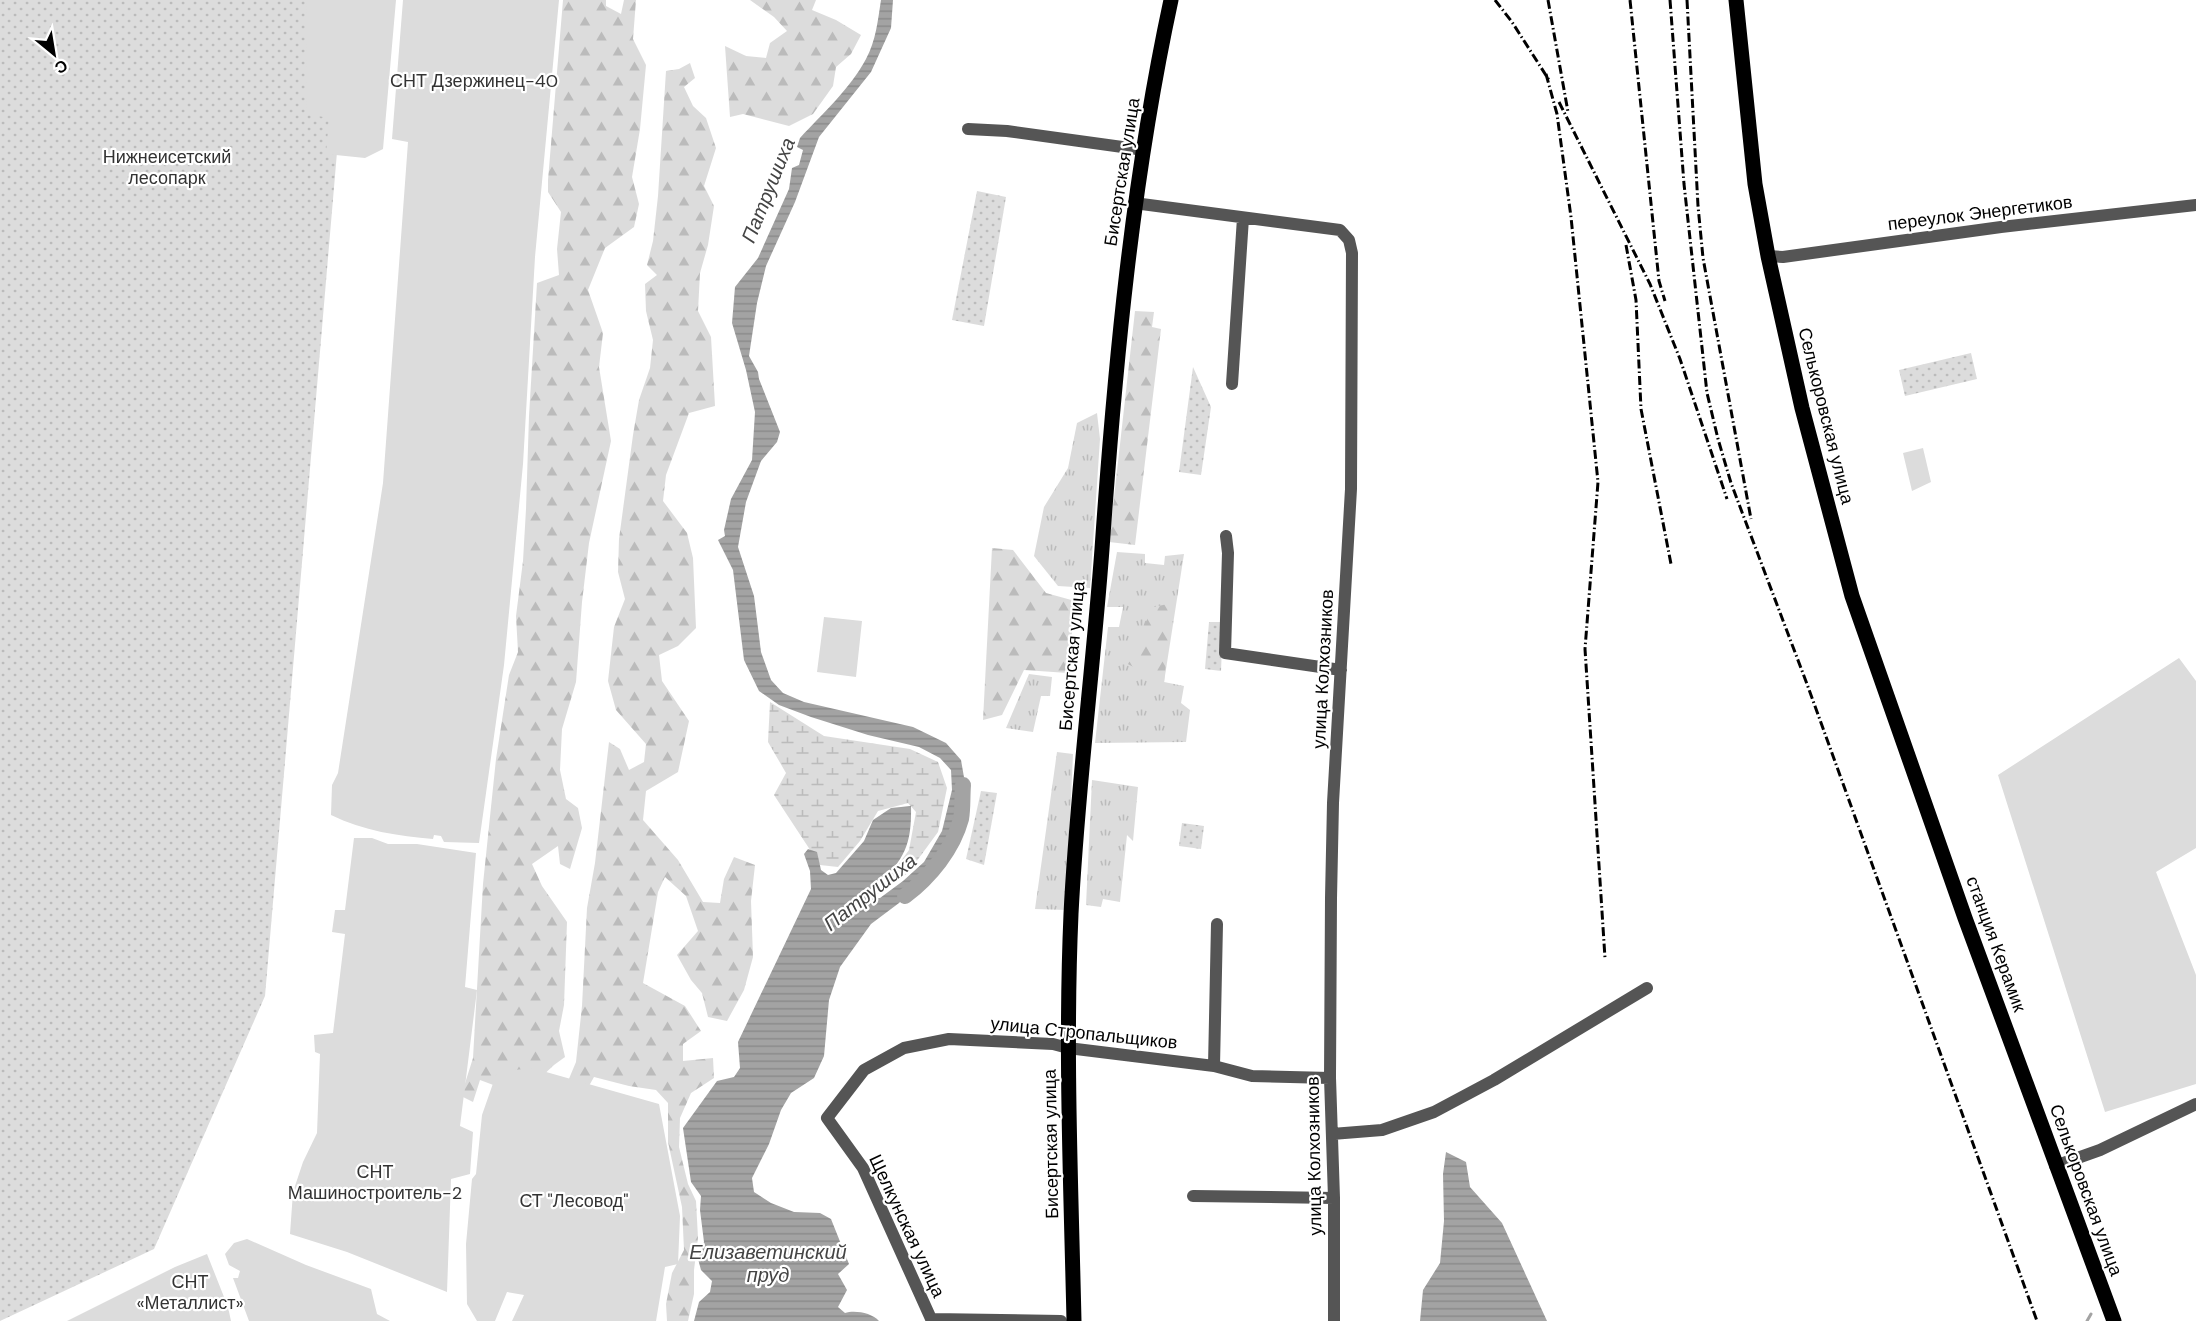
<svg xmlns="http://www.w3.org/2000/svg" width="2196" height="1321" font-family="'DM Sans',sans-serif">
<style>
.grass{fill:url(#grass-tufts)}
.forest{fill:url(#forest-firs)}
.wetland{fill:url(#wetland-marsh)}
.park{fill:url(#park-dots)}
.garden{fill:#dcdcdc}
.water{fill:url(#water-rules)}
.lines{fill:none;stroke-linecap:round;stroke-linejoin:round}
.stream{stroke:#a3a3a3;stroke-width:3}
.river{stroke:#a3a3a3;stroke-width:16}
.minor{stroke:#555;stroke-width:12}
.major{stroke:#000;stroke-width:15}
.rail{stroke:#000;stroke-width:3;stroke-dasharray:9 3 1.5 3;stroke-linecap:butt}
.labels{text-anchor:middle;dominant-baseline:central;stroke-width:4.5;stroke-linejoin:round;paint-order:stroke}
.park-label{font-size:18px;fill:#333;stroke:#fff}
.street-label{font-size:18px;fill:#000;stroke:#fff}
.water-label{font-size:20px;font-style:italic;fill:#444;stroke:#fff}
</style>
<defs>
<pattern id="grass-tufts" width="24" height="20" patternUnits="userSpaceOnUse" patternTransform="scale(1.5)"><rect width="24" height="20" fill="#dcdcdc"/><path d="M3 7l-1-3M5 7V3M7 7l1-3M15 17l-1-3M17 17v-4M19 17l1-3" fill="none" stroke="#bbb"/></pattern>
<pattern id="forest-firs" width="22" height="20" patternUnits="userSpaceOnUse" patternTransform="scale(1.5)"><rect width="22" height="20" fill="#dcdcdc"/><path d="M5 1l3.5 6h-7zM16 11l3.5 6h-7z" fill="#bbb"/></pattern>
<pattern id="wetland-marsh" width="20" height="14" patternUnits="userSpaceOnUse" patternTransform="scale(1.5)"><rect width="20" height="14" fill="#dcdcdc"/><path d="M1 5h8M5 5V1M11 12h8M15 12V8" fill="none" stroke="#bbb"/></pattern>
<pattern id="park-dots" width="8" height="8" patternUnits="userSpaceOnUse" patternTransform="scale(1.5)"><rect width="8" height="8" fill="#dcdcdc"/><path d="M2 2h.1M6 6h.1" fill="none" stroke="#bbb" stroke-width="1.8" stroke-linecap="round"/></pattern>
<pattern id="water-rules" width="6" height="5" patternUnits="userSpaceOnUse" patternTransform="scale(1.5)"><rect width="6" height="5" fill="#a3a3a3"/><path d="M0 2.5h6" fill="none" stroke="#8b8b8b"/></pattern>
</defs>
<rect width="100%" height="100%" fill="#fff"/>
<path class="grass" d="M1097 413 1100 439 1090 588 1058 586 1034 556 1044 507 1068 468 1077 423Z
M1117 552 1145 554V563L1164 565 1165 556 1184 554 1164 682 1184 686 1181 703 1190 710 1186 742 1095 743 1108 627H1119L1123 607H1107Z
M1029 674 1052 677 1050 696H1041L1033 732 1006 728Z
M1057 752 1073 754 1066 910 1035 909Z
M1092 780 1138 787 1133 841 1127 835 1120 902 1103 899 1101 907 1086 905Z"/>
<path class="forest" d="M563 0H606V6L621 14 624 0H636L633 39 646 65 640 129 632 177 639 204 634 227 605 248 588 290 603 333 599 367 611 441 589 543 582 602 576 682 562 729 560 770 566 799 578 808 582 828 570 869 560 864 558 846 532 864 542 886 567 922 564 1005 559 1031 565 1057 554 1065 539 1079 517 1094 480 1080 473 1102 461 1096 473 1058 483 884 496 759 509 675 518 652 516 616 523 561 526 509 529 416 537 283 559 275 557 249 561 212 548 192V180Z
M750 0H816L812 10 836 20 861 35 851 54 836 67 833 86 813 114 789 126 743 114 730 117 725 46 746 56 766 58 770 43 787 31 774 17Z
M690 63 695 78 684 87 693 106 706 118 716 148 704 186 714 206 708 245 700 273 698 311 711 337 715 406 689 413 666 475 663 501 687 533 693 558 696 628 678 646 659 655 662 681 689 721 678 772 646 791 643 820 678 860 703 902 720 903 724 879 734 857 755 865 751 901 753 957 744 990 727 1021 708 1017 702 993 691 980 677 955 698 931 686 896 665 877 658 892 643 983 685 1006 701 1031 683 1044V1061L713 1058 714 1078 691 1093 680 1118 679 1147 688 1184 696 1201 698 1238 694 1270V1294L688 1321H667L666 1304 672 1273 684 1250 682 1207 668 1142V1103L656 1090 629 1086 594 1077 581 1100 563 1093 576 1062 582 1006 587 908 595 863 609 742 620 749 629 770 644 762 646 744 616 710 608 681 614 627 625 599 618 572 619 539 633 435 639 400 650 368 653 340 646 311 645 284 657 275 647 265 653 241 658 196 666 71 679 69Z
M1135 311 1154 312 1152 327 1161 329 1135 545 1109 542Z
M992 548 1013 550 1046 593 1075 601 1068 673 1024 670 1002 715 983 720Z
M1172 603 1164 683 1124 662 1154 607Z"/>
<path class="wetland" d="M770 702 824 736 910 749 938 762 947 788 938 832 908 873 876 895 909 850 916 812 908 803 878 811 860 841 838 867 820 865 774 795 786 773 768 742Z"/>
<path class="park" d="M0 0H350L265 996 154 1249 0 1321Z
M977 191 1006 197 984 326 952 320Z
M1971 353 1977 379 1905 396 1899 370Z
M1193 367 1211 407 1201 475 1179 472Z
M1209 622H1223L1221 671 1205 669Z
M981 791 997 793 984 865 966 859Z
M1182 823 1204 826 1201 849 1179 846Z"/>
<path class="garden" d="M307 0H396L383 149 365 158 326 154 329 118 306 114Z
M403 0H559L535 257 523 464 504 665 479 843 444 842 441 836 434 835 433 839C399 836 363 831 331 815L332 785 338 773 383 483 408 142 392 139Z
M1923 448 1931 482 1912 491 1903 453Z
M824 617 862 621 856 677 817 672Z
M2179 658 2196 681V848L2156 872 2196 975V1084L2105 1112 1998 775Z
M354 838H372L388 844H417L476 853 465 987 477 990 460 1126 473 1132 470 1174 451 1179 447 1292 347 1252 290 1234 293 1192 303 1162 317 1133 320 1054 315 1052 314 1035 333 1033 345 934 332 932 335 910H345Z
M532 1068 659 1104 680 1216 678 1264 665 1267 656 1321H512L524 1295 507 1292 495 1321H477L467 1304 466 1244 472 1179 476 1174 482 1115 497 1072Z
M247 1239 306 1265 371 1289 377 1314 390 1321H249L233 1278H238L240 1271 229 1265 225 1254 234 1243Z
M207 1254 228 1307 231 1321H67L175 1267Z"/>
<path class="water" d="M881 0H893L891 28 871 72 819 137 795 202 766 266 757 303 749 356 758 372 759 379 780 432 777 442 761 461 746 502 738 547 754 596 761 652 771 680 783 693 804 702 913 727 946 743 961 760 965 783 958 825 951 844 936 866 899 903 871 924 840 967 829 1000 824 1056 814 1078 791 1093 781 1110 769 1144 752 1178 754 1192 771 1203 794 1212 820 1213 831 1219 849 1264 838 1274 847 1290 838 1307 845 1313C855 1310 872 1313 879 1321H694L699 1302 710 1292 712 1281 701 1270 698 1259 704 1242 700 1210 701 1196 691 1182 683 1128 717 1081 734 1077 740 1068 738 1042 811 889 810 871 804 854 808 849 817 852 821 870 828 875 836 873 864 841 873 820 891 808 911 806C912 850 902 860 873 891L870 898H880L903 881 924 862 942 831 952 790 951 770 940 758 919 747 868 735 811 717 779 705 759 691 744 660 733 570 718 540 725 536 724 530 731 499 752 460 755 412 746 370 732 323 735 287 758 258 789 189 792 168 799 165 803 150 797 147 800 138C823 113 850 89 866 59 876 41 878 19 881 0Z
M1446 1152 1466 1162 1470 1187 1502 1223 1547 1321H1420L1423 1290 1440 1263 1444 1221 1443 1174Z"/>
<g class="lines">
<path class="stream" d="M2087 1321 2091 1314"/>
<path class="river" d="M905 896C930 877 953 849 961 819 963 808 962 796 963 785"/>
<path class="minor" d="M968 129 1007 131 1144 150
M1134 203 1340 230 1349 240 1352 253 1351 489 1333 803 1331 898 1330 1078 1334 1198V1321
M1768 256 1783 257 2001 227 2196 205
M1232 384 1243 218
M1226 536 1228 553 1225 653 1341 670
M1214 1066 1217 924
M1332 1134 1382 1130 1434 1112 1494 1080 1647 988
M2055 1166 2100 1150 2196 1104
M1193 1196 1334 1198
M932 1319 1061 1321
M932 1321 863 1168 827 1118 864 1070 904 1048 949 1039 1053 1044 1068 1048 1214 1066 1252 1076 1330 1078"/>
<path class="major" d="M1736 0 1755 184 1768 256 1802 408 1852 596 1965 918 2114 1321
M1074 1321C1071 1186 1065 1050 1071 914 1077 792 1093 671 1102 549 1115 364 1132 181 1171 0"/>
<path class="rail" d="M1495 0 1512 22 1549 80
M1548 0 1568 112
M1630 0 1659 281 1665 301
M1670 0 1684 184 1707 393 1718 439 1731 483 1807 684 2037 1321
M1687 0 1698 206 1703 258 1751 519
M1546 74 1557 114 1571 217 1598 482 1585 649 1605 958
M1559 102 1650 284 1680 359 1727 499
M1626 245 1636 300 1641 409 1671 564"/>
</g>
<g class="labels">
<g class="park-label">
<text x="474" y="81">СНТ Дзержинец-40</text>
<text x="167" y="157">Нижнеисетский<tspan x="167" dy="21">лесопарк</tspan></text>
<text x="375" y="1172">СНТ<tspan x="375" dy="21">Машиностроитель-2</tspan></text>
<text x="574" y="1201">СТ "Лесовод"</text>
<text x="190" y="1282">СНТ<tspan x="190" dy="21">«Металлист»</tspan></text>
</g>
<g class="street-label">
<text transform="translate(1122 172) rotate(-81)">Бисертская улица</text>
<text transform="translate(1980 213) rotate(-7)">переулок Энергетиков</text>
<text transform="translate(1826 416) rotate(76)">Селькоровская улица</text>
<text transform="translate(1072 656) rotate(-85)">Бисертская улица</text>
<text transform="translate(1323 669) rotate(-87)">улица Колхозников</text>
<text transform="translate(1996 944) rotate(70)">станция Керамик</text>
<text transform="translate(1084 1033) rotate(6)">улица Стропальщиков</text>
<text transform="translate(1051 1144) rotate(-91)">Бисертская улица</text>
<text transform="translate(1314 1156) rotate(-91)">улица Колхозников</text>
<text transform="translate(2086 1190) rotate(70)">Селькоровская улица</text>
<text transform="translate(907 1226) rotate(65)">Щелкунская улица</text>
</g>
<g class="water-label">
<text transform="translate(768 190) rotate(-68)">Патрушиха</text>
<text transform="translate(870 892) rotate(-38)">Патрушиха</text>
<text x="768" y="1252">Елизаветинский<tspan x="768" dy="23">пруд</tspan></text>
</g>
</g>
<g transform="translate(54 54) rotate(150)" stroke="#ffffff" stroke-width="4.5" paint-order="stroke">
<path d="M0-4.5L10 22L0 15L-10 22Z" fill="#000000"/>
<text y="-9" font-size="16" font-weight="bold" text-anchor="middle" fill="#000000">С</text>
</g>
</svg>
